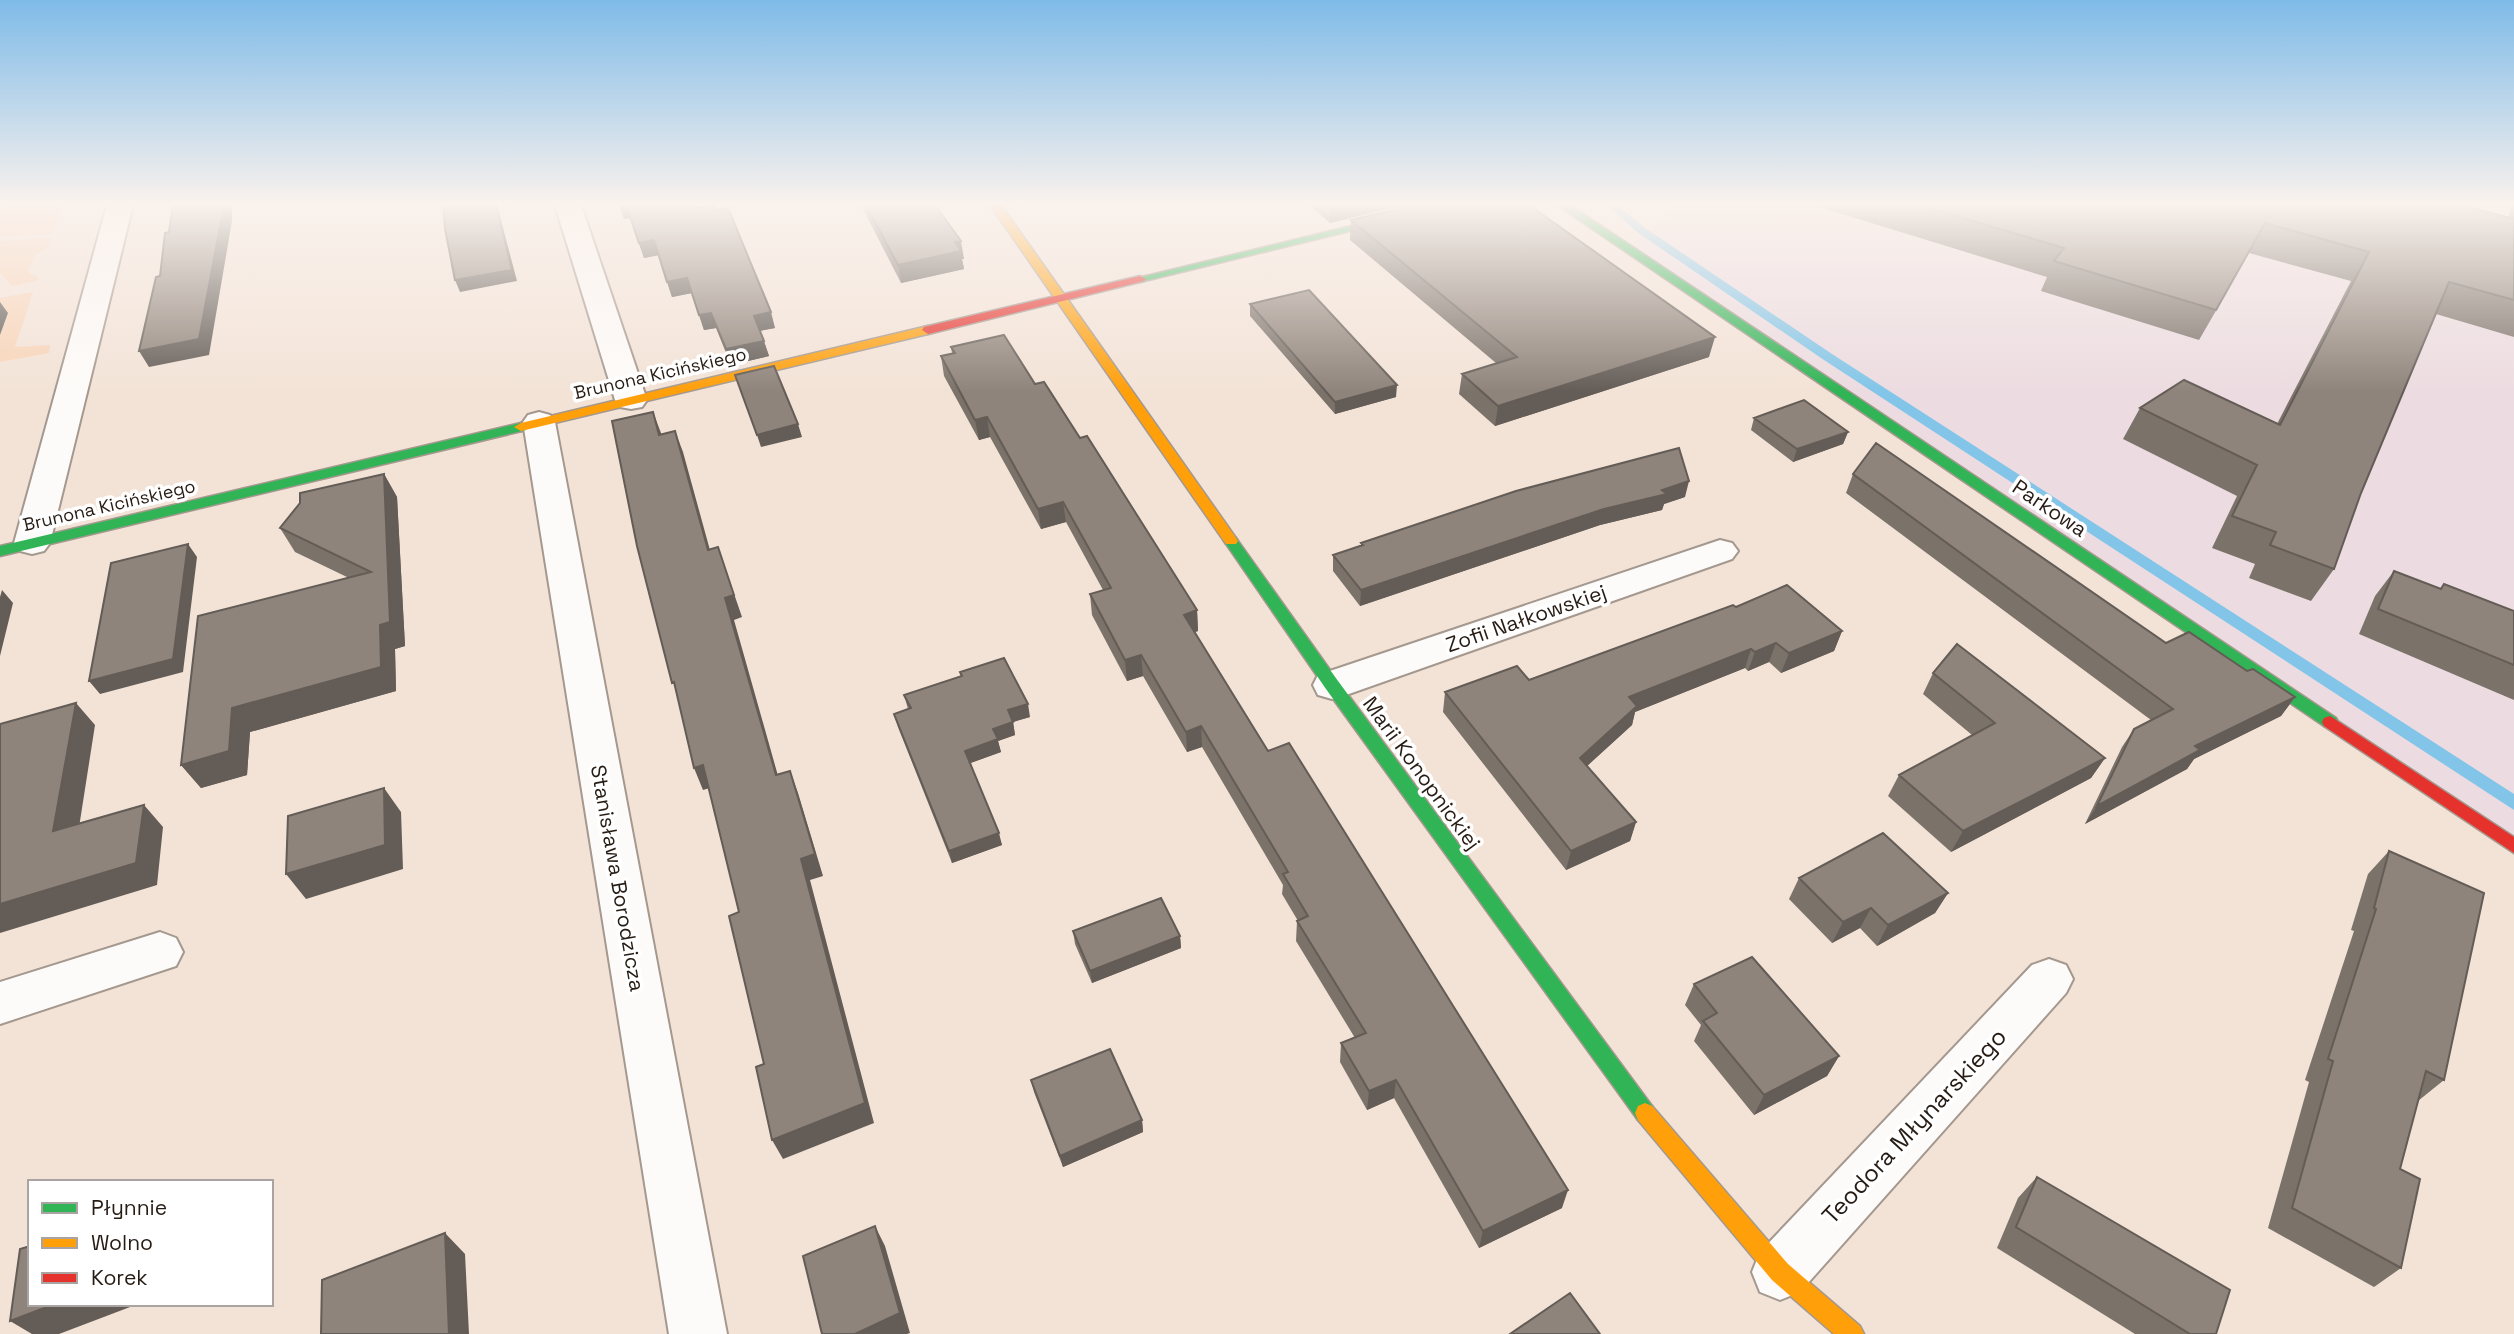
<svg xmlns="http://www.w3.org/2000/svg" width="2514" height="1334" font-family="'Space Grotesk',sans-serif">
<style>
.commercial{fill:#ecdce1}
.green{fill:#f8d4b8}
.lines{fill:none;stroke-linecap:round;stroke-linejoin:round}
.stream{fill:#82c5e8;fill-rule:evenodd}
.street-casing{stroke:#a4988f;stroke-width:4}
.fast-casing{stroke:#a4988f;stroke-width:3}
.slow-casing{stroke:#a4988f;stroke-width:3}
.jam-casing{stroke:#a4988f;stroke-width:3}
.street{fill:#fdfbf9;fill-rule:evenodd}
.fast{fill:#30b455;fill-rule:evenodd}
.slow{fill:#ff9f0a;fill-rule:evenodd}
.jam{fill:#e5322d;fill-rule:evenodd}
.wall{fill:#7b726a}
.shaded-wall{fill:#645c56}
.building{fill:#8f847b;stroke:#645c56;stroke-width:2}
.labels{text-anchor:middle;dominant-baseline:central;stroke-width:7;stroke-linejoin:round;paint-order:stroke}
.far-street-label{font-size:18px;fill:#271c14;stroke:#fff}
.street-label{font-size:21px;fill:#271c14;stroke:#fff}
.near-street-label{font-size:24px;fill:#271c14;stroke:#fff}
</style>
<rect width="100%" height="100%" fill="#f3e3d7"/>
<path class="commercial" d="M1678 205H2514V846L1628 250Z"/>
<path class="green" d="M7 205H62L52 234 0 236V211Z
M51 238 49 247 36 255 28 272 39 278 37 281 12 286 0 273V241Z
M33 292 15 347 50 345 49 353 0 362V335L8 314 0 315V298Z"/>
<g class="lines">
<path class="stream" d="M1606 205H1618L1645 228 1832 354 2514 794V810L1824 360 1637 232Z"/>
<defs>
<path id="street" d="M107 205H133L50 543 44 551 32 554 20 551 14 543Z
M555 205H581L647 400 642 407 631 409 620 407 615 400Z
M539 412 550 415 555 422 727 1334H669L523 422 528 415Z
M1720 540 1732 543 1738 551 1732 559 1346 695 1332 699 1318 695 1313 685 1318 675Z
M160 932 176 938 183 952 176 966 0 1024V982Z
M2049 959 2066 965 2073 979 2066 993 1800 1292 1780 1300 1760 1292 1752 1272 1760 1252 2032 965Z"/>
<path id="fast" d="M1437 205H1457L1140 282 1134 279Z
M1557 205H1570L2336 718 2338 722 2336 726H2324Z
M521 423 528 427 526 430 0 556V546Z
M1231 536 1236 538 1338 681 1652 1106 1655 1113 1652 1120 1645 1123 1638 1120 1326 689 1224 541Z"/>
<path id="slow" d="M990 205H1001L1236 538 1238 541 1236 544H1226Z
M928 326 932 327V333L521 431 514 427 521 423Z
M1645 1103 1652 1106 1788 1264 1860 1326 1864 1334H1834L1772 1280 1638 1120 1635 1113 1638 1106Z"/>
<path id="jam" d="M1140 276 1146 279 1144 281 928 334 922 330 924 327Z
M2330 716 2514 837V853L2324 726 2322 722 2324 718Z"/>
</defs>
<use href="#street" class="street-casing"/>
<use href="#fast" class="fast-casing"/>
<use href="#slow" class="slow-casing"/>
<use href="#jam" class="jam-casing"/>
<use href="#street" class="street"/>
<use href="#fast" class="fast"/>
<use href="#slow" class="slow"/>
<use href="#jam" class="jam"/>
</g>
<path class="wall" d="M619 205H693L775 328 760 331 769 356 731 365 716 328 704 330 692 293 672 297 659 255 644 258 630 218 624 219Z
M861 205H935L964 259H962L964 269 901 283Z
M1309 205H1404L1330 223Z
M1813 205H2461L2508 218 2511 209 2514 205V337L2436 314 2361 493 2334 569 2311 601 2249 578 2255 564 2212 548 2237 496 2123 439 2140 408 2277 424 2351 281 2249 253 2199 340 2041 291 2047 277Z
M1351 220 1709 357 1495 426 1459 394 1462 374 1496 363 1350 240Z
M1250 304 1396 397 1335 414 1250 316Z
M951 347 1035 384 1080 438 1197 610 1198 631 1194 632 1268 751 1562 1208 1479 1248 1394 1098 1367 1110 1340 1062 1341 1043 1355 1038 1296 941 1297 921H1298L1282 894 1283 885 1202 747 1187 752 1143 676 1127 681 1092 615 1090 594 1103 590 1066 522 1041 529 990 437 979 440 944 376 941 356 952 353Z
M1754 418 1848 432 1843 444 1793 462 1751 430Z
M384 474 397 497 405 646 395 649 396 691 250 732 247 775 201 788 181 765 349 578 295 552 280 528Z
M1853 474 2166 643 2247 671 2295 697 2281 716 2194 759 2187 769 2085 824 2122 747 2134 729 2151 720 1846 493Z
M1685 497 1664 504 1662 510 1600 525 1360 606 1333 571V555L1361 546V543Z
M2394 571 2440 589 2444 584 2514 611V700L2359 634 2375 596Z
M1736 607 1842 631 1834 651 1781 673 1769 662 1748 671 1745 668 1635 712 1632 725 1587 766 1636 822 1630 841 1566 870 1443 712 1445 692 1529 680Z
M960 672 1030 717 1013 722 1015 735 998 741 1001 752 970 763 1002 845 952 863 898 727 894 714 908 709 904 695 961 677Z
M1933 673 2105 758 2091 778 1951 852 1888 796 1899 775 1972 735 1923 694Z
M2389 851 2444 1080 2418 1101 2400 1169 2401 1268 2374 1287 2268 1228 2309 1082 2305 1080 2354 931 2351 930 2368 874Z
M1799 878 1948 893 1935 913 1877 946 1860 928 1832 943 1789 899Z
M1073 931 1180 936 1181 948 1092 983 1075 944Z
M1694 984 1839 1056 1827 1076 1754 1115 1694 1041 1701 1025 1685 1005Z
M1031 1080 1142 1120 1143 1132 1063 1167 1034 1092Z
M2037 1177 2216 1334H2135L1997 1248 2018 1198Z"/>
<path class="shaded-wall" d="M224 205H232V221L209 355 149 367 139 351Z
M496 205H497L517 281 460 292 455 280Z
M619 205H626L630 218 624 219Z
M1330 205H1404L1330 223Z
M2265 223 2249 253 2199 340 2216 310Z
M654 240 659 255 644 258 639 243Z
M961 241 964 259H962L964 269 901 283 898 265 955 242Z
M687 278 692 293 672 297 667 282Z
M0 302 8 313 0 335Z
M771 312 775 328 758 331 754 316Z
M711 313 716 328 704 330 699 315Z
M1715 337 1709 357 1495 426 1498 406Z
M764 341 769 356 731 365 726 349Z
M1397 385 1396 397 1335 414V402Z
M653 412 661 433 667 456 659 435Z
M987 417 990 437 979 440 975 420Z
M798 424 802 437 761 447 757 435Z
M675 431 683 452 716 572 708 550Z
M1848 432 1843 444 1793 462 1797 449Z
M384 474 397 497 405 646 395 649 396 691 250 732 247 775 201 788 181 765 232 708 380 625Z
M1689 481 1685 497 1664 504 1662 510 1600 525 1360 606 1361 590Z
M1063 502 1066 522 1041 529 1038 509Z
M188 544 197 557 183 672 100 694 89 681Z
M718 547 742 617 734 620 784 797 776 775 725 598Z
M2 590 13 603 0 656V597Z
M1197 610 1198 631 1185 636 1184 615Z
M1842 631 1834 651 1781 673 1789 653Z
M1776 643 1769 662 1748 671 1755 652Z
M1751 649 1745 668 1635 712 1632 725 1575 777 1580 758 1629 697Z
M1141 655 1143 676 1127 681 1125 660Z
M2295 697 2281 716 2194 759 2187 769 2085 824 2097 806 2195 746Z
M76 703 95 725 75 853 53 831Z
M1028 704 1030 717 1013 722 1015 735 998 741 1001 752 968 764 965 751 993 729 1008 710Z
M1201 726 1202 747 1187 752 1186 732Z
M2105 758 2091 778 1951 852 1963 831Z
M703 765 713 787 703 790 694 768Z
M790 771 798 793 823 876 810 880 874 1123 783 1159 772 1140 801 859Z
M384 788 401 812 403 869 306 899 286 874Z
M144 805 163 827 157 885 0 933V904Z
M1636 822 1630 841 1566 870 1571 851Z
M999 833 1002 845 952 863 949 851Z
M1948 893 1935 913 1877 946 1888 925Z
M1871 908 1860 928 1832 943 1843 922Z
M1180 936 1181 948 1092 983 1090 971Z
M1839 1056 1827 1076 1754 1115 1764 1095Z
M1396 1080 1394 1098 1367 1110 1369 1091Z
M1142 1120 1143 1132 1063 1167 1060 1156Z
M1568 1190 1562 1208 1479 1248 1483 1231Z
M875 1226 885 1246 910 1333 907 1334H855Z
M445 1233 465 1254 469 1334H449Z
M55 1304H138L59 1334H32L10 1321Z"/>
<path class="building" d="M173 205H224L199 339 139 351 156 277 160 276 165 233 169 232Z
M443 205H496L512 270 455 280 445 229Z
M626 205H693L694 208 715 205 717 210 728 208 771 312 754 316 764 341 726 349 711 313 699 315 687 278 667 282 654 240 639 243Z
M866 205H935L961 241 955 242 961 251 898 265Z
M1414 205H1529L1715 337 1498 406 1462 374 1517 357 1351 220Z
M1919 205H2461L2514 219V300L2449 282 2361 493 2334 569 2270 545 2276 532 2232 516 2257 465 2140 408 2184 380 2280 425 2369 252 2265 223 2216 310 2054 261 2064 248Z
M1309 290 1397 385 1335 402 1250 304Z
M1004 335 1035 384 1044 382 1080 438 1087 436 1197 610 1184 615 1268 751 1289 743 1568 1190 1483 1231 1396 1080 1369 1091 1341 1043 1366 1033 1297 921 1308 916 1283 874 1288 872 1201 726 1186 732 1141 655 1125 660 1090 594 1111 588 1063 502 1038 509 987 417 975 420 941 356 955 353 951 347Z
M774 366 798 424 757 435 735 375Z
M1804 400 1848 432 1797 449 1754 418Z
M653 412 659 435 675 431 708 550 718 547 734 595 725 598 776 775 790 771 815 854 801 859 865 1103 772 1140 756 1067 764 1064 729 916 739 912 703 765 694 768 674 682 672 683 637 546 612 421Z
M1876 443 2166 643 2189 632 2247 671 2253 669 2295 697 2195 746 2200 750 2097 806 2134 729 2173 709 1853 474Z
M1679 448 1689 481 1662 490 1667 494 1604 509 1361 590 1333 555 1363 545 1361 543 1516 491Z
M384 474 390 622 380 625 381 667 232 708 229 751 181 765 198 616 371 572 280 528 300 503V493Z
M188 544 173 659 89 681 111 563Z
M2394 571 2441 589 2444 584 2514 611V665L2378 609Z
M1787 585 1842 631 1789 653 1776 643 1755 652 1751 649 1629 697 1637 706 1580 758 1636 822 1571 851 1445 692 1517 666 1529 680 1733 605 1736 607Z
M1957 644 2105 758 1963 831 1899 775 1995 723 1933 673Z
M1004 658 1028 704 1008 710 1013 722 993 729 998 739 965 751 999 833 949 851 894 714 911 708 904 695 962 676 960 672Z
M76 703 53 831 144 805 136 863 0 904V724Z
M384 788 385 845 286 874 288 816Z
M1883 833 1948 893 1888 925 1871 908 1843 922 1799 878Z
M2389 851 2484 893 2444 1080 2426 1071 2400 1169 2420 1179 2401 1268 2292 1208 2333 1061 2328 1059 2376 909 2374 908Z
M1161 898 1180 936 1090 971 1073 931Z
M1752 957 1839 1056 1764 1095 1703 1021 1717 1013 1694 984Z
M1110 1049 1142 1120 1060 1156 1031 1080Z
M2037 1177 2230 1290 2216 1334H2190L2016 1227Z
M875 1226 900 1313 855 1334H822L803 1256Z
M445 1233 449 1334H321L322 1280Z
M30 1246V1304H55L10 1321 20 1249Z
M1570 1293 1600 1334H1510Z"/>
<linearGradient id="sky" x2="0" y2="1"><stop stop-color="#7fbbe8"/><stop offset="0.52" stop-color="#faf2ed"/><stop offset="1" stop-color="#faf2ed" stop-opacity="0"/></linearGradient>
<rect width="2514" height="392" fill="url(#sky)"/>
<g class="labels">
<g class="far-street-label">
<text transform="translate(660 373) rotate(-13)">Brunona Kicińskiego</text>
<text transform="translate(109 505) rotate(-13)">Brunona Kicińskiego</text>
</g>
<g class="street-label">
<text transform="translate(2050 508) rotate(34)">Parkowa</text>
<text transform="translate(1526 618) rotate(-19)">Zofii Nałkowskiej</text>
<text transform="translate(1422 773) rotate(54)">Marii Konopnickiej</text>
<text transform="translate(618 878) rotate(80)">Stanisława Borodzicza</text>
</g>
<g class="near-street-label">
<text transform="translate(1914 1126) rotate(-47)">Teodora Młynarskiego</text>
</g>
</g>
<rect x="28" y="1180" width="245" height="126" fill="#ffffff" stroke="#a9a4a1" stroke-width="2"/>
<rect x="42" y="1203" width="35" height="10" fill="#30b455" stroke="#a9a4a1" stroke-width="2"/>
<text x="91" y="1215" font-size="21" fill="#271c14">Płynnie</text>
<rect x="42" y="1238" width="35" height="10" fill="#ff9f0a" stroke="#a9a4a1" stroke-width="2"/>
<text x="91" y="1250" font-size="21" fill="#271c14">Wolno</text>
<rect x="42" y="1273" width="35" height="10" fill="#e5322d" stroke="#a9a4a1" stroke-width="2"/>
<text x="91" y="1285" font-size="21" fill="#271c14">Korek</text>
</svg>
